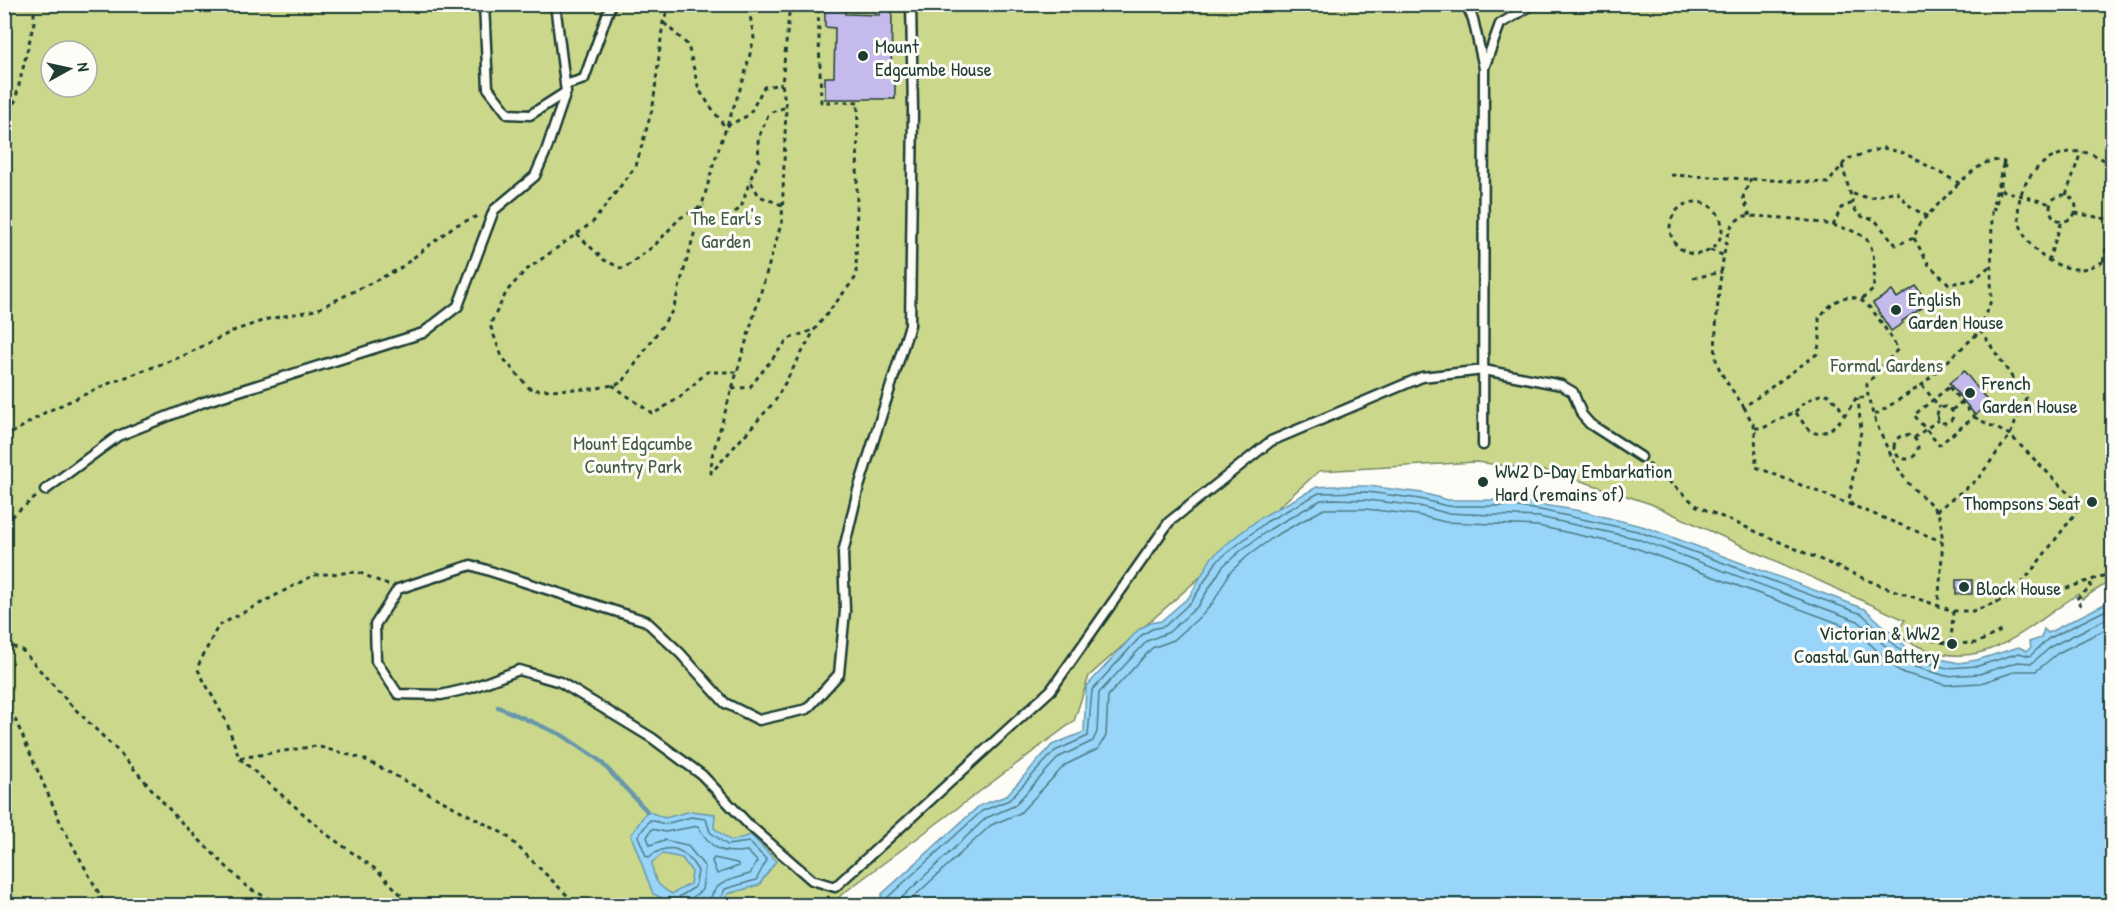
<svg xmlns="http://www.w3.org/2000/svg" width="2117" height="910" font-family="'Patrick Hand',sans-serif">
<style>
.green{fill:#cbd88c;stroke:#758a60;stroke-width:1.5;fill-rule:evenodd}
.water{fill:#98d5f9;stroke:#6898aa;stroke-width:1.5;fill-rule:evenodd}
.lines{fill:none;stroke-linecap:round;stroke-linejoin:round}
.shore{stroke:#4f7a83;stroke-width:1.5}
.stream{stroke:#6898aa;stroke-width:4.5}
.building{fill:#c5baec;stroke:#1f3d34;stroke-width:1.5}
.service-casing{stroke:#1f3d34;stroke-width:13}
.path{stroke:#1f3d34;stroke-width:3;stroke-dasharray:4.5 4.5;stroke-linecap:butt}
.service{stroke:#fdfcf7;stroke-width:8}
.poi-dot{fill:#1f3d34;stroke:#fdfcf7;stroke-width:2}
.labels{text-anchor:middle;dominant-baseline:central;stroke-width:6;stroke-linejoin:round;paint-order:stroke}
.poi-label{font-size:20px;fill:#1f3d34;stroke:#fdfcf7;text-anchor:start}
.park-label{font-size:20px;fill:#415c46;stroke:#fdfcf7}
</style>
<rect width="100%" height="100%" fill="#fdfcf7"/>
<filter id="ink" filterUnits="userSpaceOnUse"><feTurbulence type="fractalNoise" baseFrequency=".0167" numOctaves="2"/><feDisplacementMap in="SourceGraphic" scale="12" xChannelSelector="R" yChannelSelector="G"/><feConvolveMatrix kernelMatrix="1 2 1 2 8 2 1 2 1" color-interpolation-filters="sRGB"/></filter>
<g filter="url(#ink)">
<path class="green" d="M5 5H2112V580L2082 599 2078 594C2013 638 1973 683 1895 634L1905 620 1651 504 1554 472 1476 462 1319 471 1089 676 1074 721 841 895 834 905 5 906ZM51 51H87V87H51Z"/>
<path class="water" d="M1333 486H1368L1422 493 1448 500H1512L1581 511 1645 527 1865 609 1913 653 1959 663 1977 660 2019 647 2027 651 2031 647 2029 642 2041 638 2044 629 2048 633 2112 600V905H879L882 894 979 806 1006 796 1052 745 1084 732 1086 687 1138 630 1150 623 1161 621 1189 597 1212 557 1235 537 1262 517 1317 487Z
M647 811 665 818 691 811 715 814 714 828 731 841 751 835 776 861 759 885 728 894 722 905H677L653 894 631 835ZM663 854 682 858 692 872 690 884 672 894C657 886 653 879 652 862Z"/>
<g class="lines">
<path class="shore" d="M714 858 737 863 739 866 717 874 712 861Z
M680 906 679 897 695 887 698 871C685 849 671 841 649 857L646 856 638 836 650 820 665 824 691 817 706 819 710 832 727 845 749 842 767 860 756 880 725 889 717 906
M687 906 688 901 702 890 705 867 687 845 664 840 650 845 647 837 652 829 665 832 698 826C710 848 721 855 747 851L757 861 750 874C732 879 711 882 709 906
M885 906 888 897 982 811 1009 800 1055 751 1088 736 1092 690 1142 635 1152 629 1165 626 1192 601 1217 561 1266 522 1319 493 1367 492 1420 499 1447 506H1511L1540 510 1637 531 1862 614 1909 658 1947 668 1978 666 2019 653 2030 656 2048 639 2112 607
M893 906 986 818 1014 806 1059 757 1093 741 1097 732 1099 693 1147 641 1169 632 1198 606 1223 566 1244 548 1270 529 1321 500 1333 499 1367 500 1419 506 1446 513 1539 517 1635 538 1858 621 1905 664 1946 676 1979 674 2018 662 2032 663 2052 646 2112 616
M904 906 991 825 1020 813 1065 765 1098 749 1106 736 1108 696 1152 648 1174 640 1204 613 1214 601 1230 572 1249 555 1275 536 1324 509H1366L1417 515 1445 522 1538 526 1633 547 1854 629 1900 672 1946 685 1981 683 2017 671H2036L2058 653 2112 626"/>
<path class="stream" d="M498 707 562 735 599 760 647 811"/>
</g>
<path class="building" d="M825 8H845V14L879 15V10H892L891 81H895V99H825V77H834L835 28 825 27Z
M1916 286 1928 304 1902 321 1903 323 1891 331 1873 303 1892 291 1897 298Z
M1964 371 1990 404 1975 415 1949 383Z
M1956 580H1972V594H1956Z"/>
<g class="lines">
<defs>
<path id="service" d="M484 4 488 88 508 114 530 115 566 92 555 4
M911 4 913 110 910 325 858 490 843 553 845 611 839 674 807 709 759 720 725 703 680 653 646 621 471 565 398 589 375 625 376 661 398 694 441 695 471 688 519 670 560 682 652 738 702 775 748 824 812 880 835 887 1051 690 1169 522 1271 441 1422 377 1484 370 1561 385 1573 392 1582 415 1590 424 1641 457
M1466 4 1473 19 1484 68 1500 24 1532 5
M1531 4H1559
M565 85 584 79 611 4
M1483 445 1484 68
M45 490 118 436 204 402 423 333 458 306 494 210 535 176 546 151 566 92"/>
</defs>
<use href="#service" class="service-casing"/>
<path class="path" d="M670 4 663 22 653 106 636 166 593 222 525 271 507 291 490 325 502 357 531 390 593 389 622 383 673 310 714 162 744 78 754 38 748 4
M790 4 782 84 786 107 782 221 712 456 711 473 775 401 815 329 856 277 858 102H821L818 4
M664 23 688 45 699 90 725 127
M727 126 749 115 764 87 782 84
M4 148 34 22V4
M1842 165 1855 210 1864 218 1874 219 1896 245 1914 238 1919 224 1959 183
M2003 165 2005 166 1995 209 1992 208Z
M1671 175 1828 183 1847 159 1883 148 1904 153 1959 183C1971 173 1988 155 2004 162L2003 165
M2001 190 2051 204
M1853 194 1869 198 1896 191 1912 208 1927 216
M2050 208a13 13 0 1 1 26 0a13 13 0 1 1-26 0Z
M2066 195 2081 152
M1670 228a26 26 0 1 1 52 0a26 26 0 1 1-52 0Z
M782 205 759 196 750 180 759 161 758 139 769 113 786 107
M2075 213 2112 220
M1750 216 1743 197 1751 178
M701 218 724 219 741 208 750 180
M2112 222 2103 262 2112 264
M1833 226 1841 208 1853 203
M577 234 604 260 623 269 654 246 680 218 704 205
M1914 238 1929 265 1949 284 1973 280 1990 266
M1710 250 1725 256
M2048 261 2062 221
M2103 262C2097 264 2088 269 2081 269 2069 270 2051 263 2042 256 1979 205 2056 117 2112 166
M1693 278 1722 272
M1862 299 1873 290C1875 277 1876 253 1868 241 1853 221 1767 216 1743 216 1740 218 1734 222 1732 225 1722 240 1713 340 1716 359 1720 376 1735 393 1744 407L1817 354 1820 340 1819 318C1857 269 1877 317 1898 349L1867 384C1866 408 1893 465 1909 484 1918 494 1932 503 1938 514 1947 532 1939 585 1938 606
M612 385 653 414 679 398 707 372H737
M1922 385 1940 408
M1949 387 1974 417 1939 445 1914 415Z
M732 389 750 387 788 339 813 330
M1937 415a8 8 0 1 1 16 0a8 8 0 1 1-16 0Z
M1744 407 1755 428 1756 467 1941 541
M1952 410 1962 402
M1795 412C1804 402 1814 395 1827 394L1838 404 1844 415
M1875 415 1922 385 1976 335 1991 301 1992 208
M1974 417 2010 435 2081 506 2023 582 2021 593
M1755 428H1763L1795 412C1800 417 1805 427 1810 431 1829 442 1850 409 1857 396L1866 399
M1894 447a12 12 0 1 1 24 0a12 12 0 1 1-24 0Z
M4 438 46 412 110 383 183 356 233 331 268 319 316 310 399 269 454 226 480 215
M1914 438 1938 420
M1648 463 1697 506 1879 585 1953 611H1973L2021 593 2055 592 2112 573
M1853 506 1849 500 1861 431 1858 398
M1936 511 1977 480 2010 435 2026 398 1979 328
M4 522 36 497
M388 585 358 572 314 575 218 626 197 668 227 723 239 758 329 836 378 871 412 906
M2081 606 2076 599 2090 588 2091 582
M1953 611 1951 644 1977 643 2001 631
M1908 628 1931 640 1951 644
M4 643 22 650 70 704 121 754 177 818 248 888 284 906
M4 694 62 826 106 906
M240 758 316 746 364 759 506 835 578 906
M823 906 829 896"/>
<use href="#service" class="service"/>
</g>
</g>
<g class="poi-dot">
<circle cx="863" cy="56" r="6"/>
<circle cx="1896" cy="310" r="6"/>
<circle cx="1970" cy="393" r="6"/>
<circle cx="1483" cy="482" r="6"/>
<circle cx="2092" cy="502" r="6"/>
<circle cx="1964" cy="587" r="6"/>
<circle cx="1952" cy="644" r="6"/>
</g>
<g class="labels">
<g class="poi-label">
<text x="875" y="45">Mount<tspan x="875" dy="23">Edgcumbe House</tspan></text>
<text x="1908" y="298">English<tspan x="1908" dy="23">Garden House</tspan></text>
<text x="1982" y="382">French<tspan x="1982" dy="23">Garden House</tspan></text>
<text x="1495" y="470">WW2 D-Day Embarkation<tspan x="1495" dy="23">Hard (remains of)</tspan></text>
<text x="2080" y="502" text-anchor="end">Thompsons Seat</text>
<text x="1976" y="587">Block House</text>
<text x="1940" y="632" text-anchor="end">Victorian &amp; WW2<tspan x="1940" dy="23">Coastal Gun Battery</tspan></text>
</g>
<g class="park-label">
<text x="726" y="217">The Earl's<tspan x="726" dy="23">Garden</tspan></text>
<text x="1887" y="364">Formal Gardens</text>
<text x="633" y="442">Mount Edgcumbe<tspan x="633" dy="23">Country Park</tspan></text>
</g>
</g>
<rect width="2117" height="910" fill="none" stroke="#fdfcf7" stroke-width="24"/>
<rect x="12" y="12" width="2093" height="886" fill="none" stroke="#1f3d34" stroke-width="2" filter="url(#ink)"/>
<g transform="translate(69 69) rotate(82)"><circle r="28" fill="#fdfcf7" stroke="#a4b0a9" stroke-width="1.5"/>
<path d="M0-4.5L10 22L0 15L-10 22Z" fill="#1f3d34"/>
<text y="-9" font-size="16" font-weight="bold" text-anchor="middle" fill="#1f3d34">N</text>
</g>
</svg>
